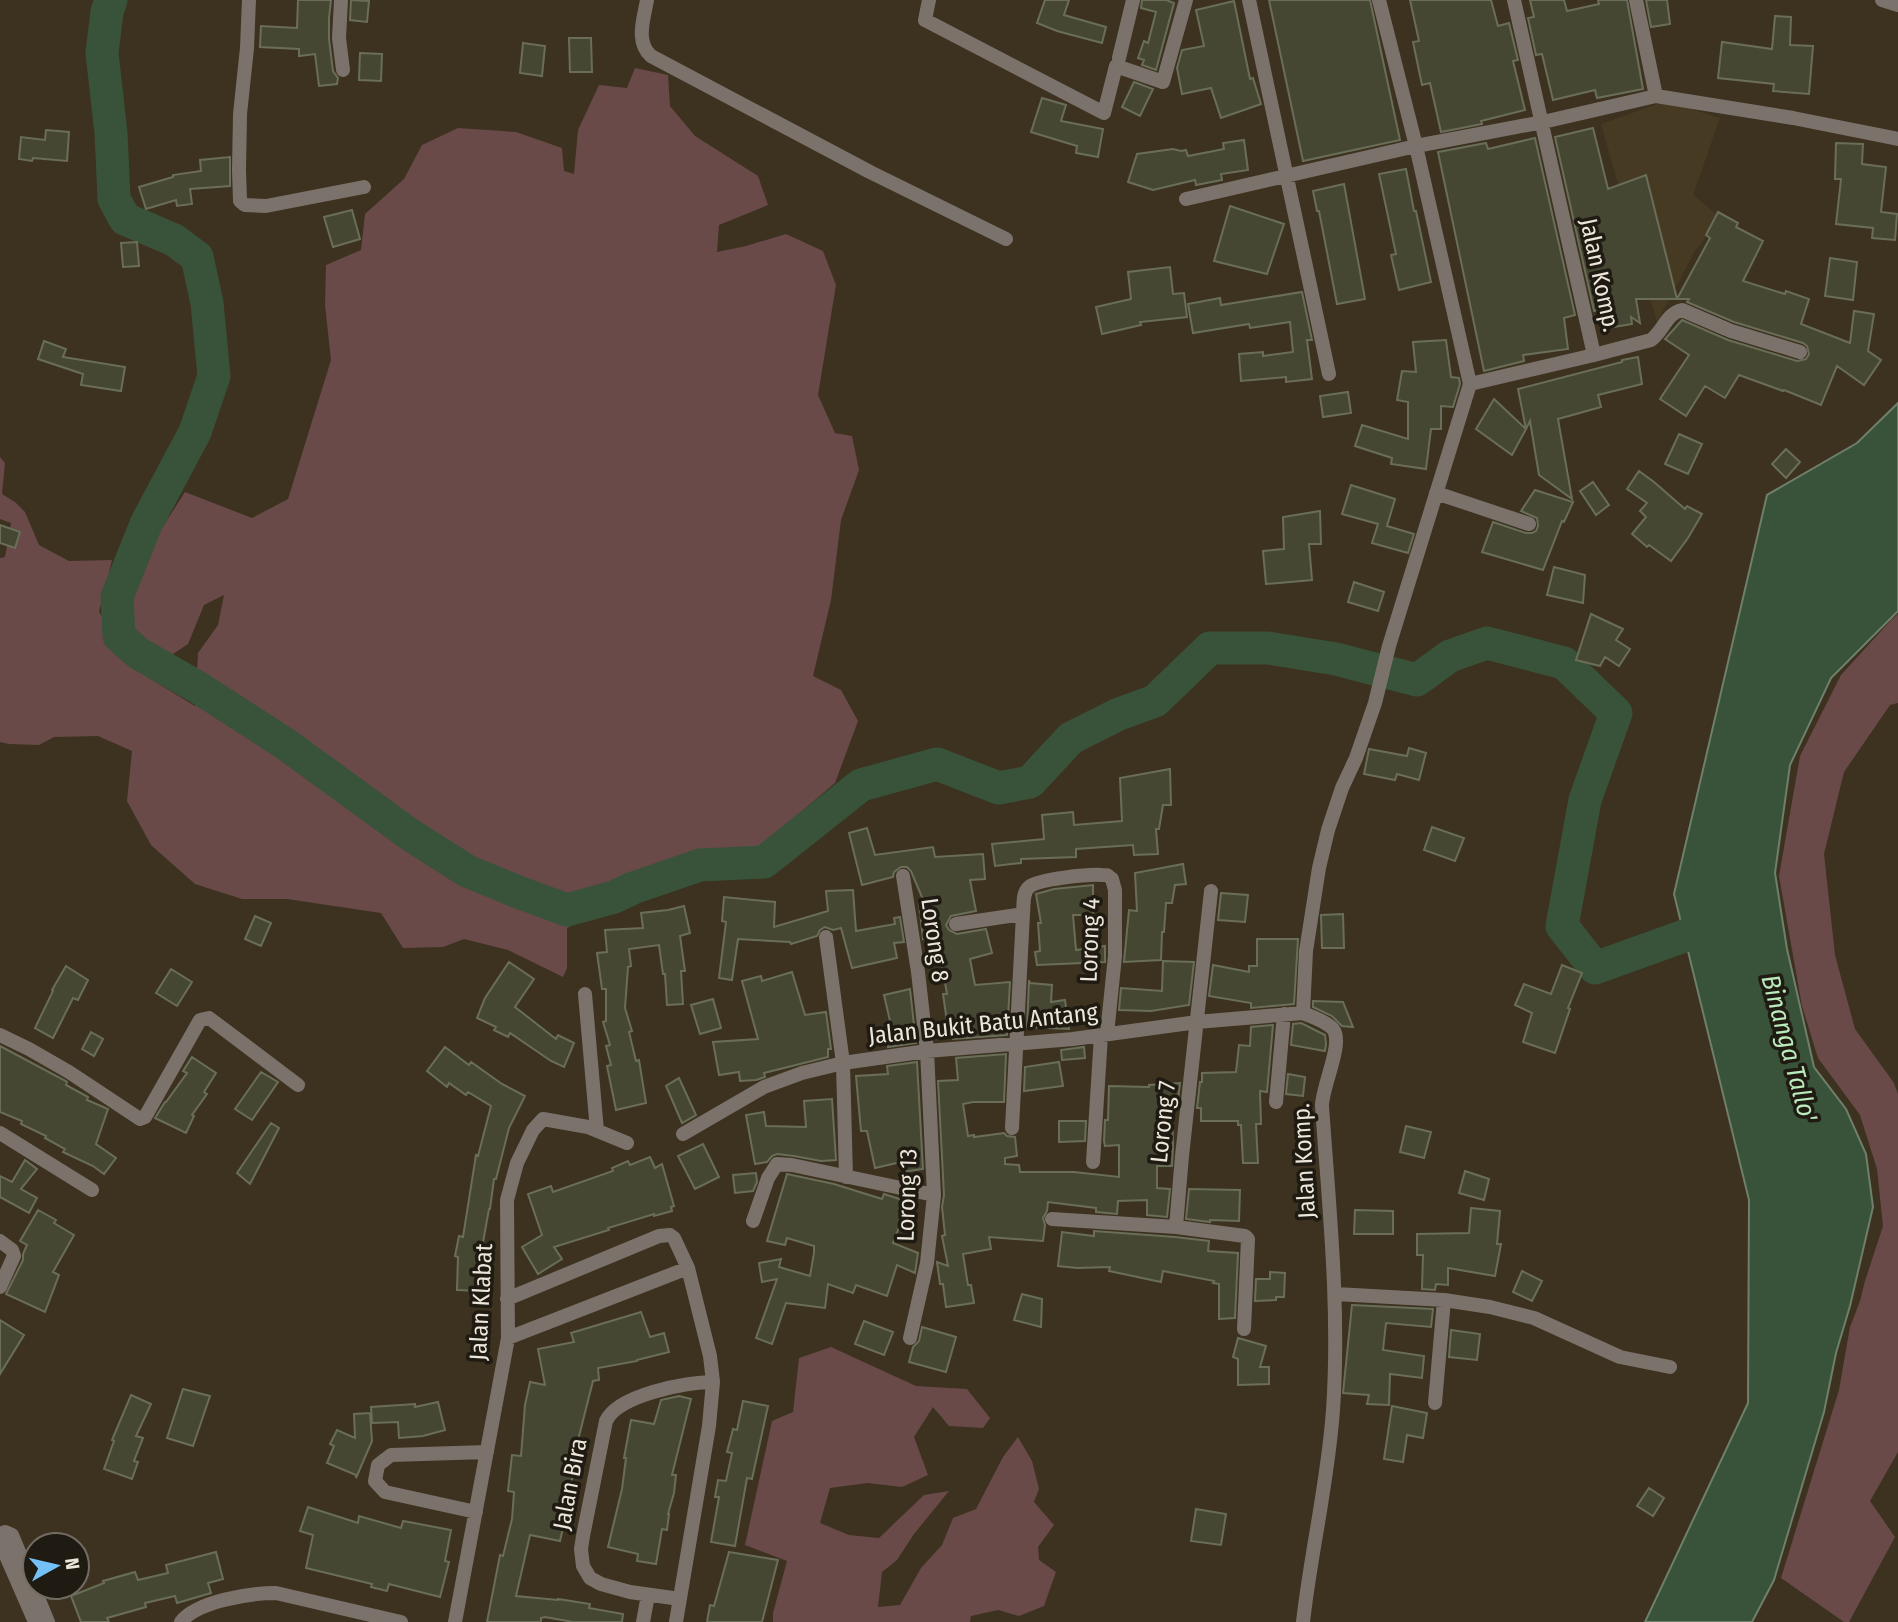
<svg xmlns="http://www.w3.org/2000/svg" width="1898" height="1622" font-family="'Fira Sans Condensed',sans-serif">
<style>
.built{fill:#473a22}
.green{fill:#694a49}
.water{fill:#39533b;stroke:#6f7f6b;stroke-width:2}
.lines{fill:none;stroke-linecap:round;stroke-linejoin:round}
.river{stroke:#39533b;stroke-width:33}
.building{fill:#454733;stroke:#6a6e58;stroke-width:2}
.minor{stroke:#7c726c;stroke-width:14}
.labels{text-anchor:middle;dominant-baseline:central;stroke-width:7;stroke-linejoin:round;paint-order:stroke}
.street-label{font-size:24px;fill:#ece6db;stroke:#1f1a12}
.water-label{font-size:26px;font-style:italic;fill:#baebbc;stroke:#1f1a12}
</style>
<rect width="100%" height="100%" fill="#3c321f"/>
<path class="built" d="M1666 101 1720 118 1693 195 1721 218 1695 251 1657 322 1601 124Z"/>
<path class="green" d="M635 68 668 75 670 106 695 136 758 176 768 205 719 225 717 252 746 246 786 234 823 251 836 285 818 395 835 433 852 436 859 470 841 520 831 600 813 676 841 690 858 721 835 783 789 822 758 854 694 859 567 928V968L563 977 508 950 464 939 443 947 403 948 381 913 287 899H242L195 884 151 845 127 801 132 751 98 736 54 737 39 745 9 744 0 742V558L5 557 11 523 0 519V457L5 463 2 494 15 502 25 512 39 545 69 561 112 560 99 612 144 675 195 706 198 653 218 625 224 595 204 605 188 644 167 658 138 639 129 617 144 556 185 492 252 518 288 499 331 360 325 305 326 265 361 250 365 214 404 179 422 145 458 128 516 132 562 148 564 171 574 174 578 130 599 85 627 88Z
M1898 614V703L1890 705 1844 772 1824 854 1835 955 1855 1029 1894 1083 1898 1094V1452L1870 1501 1895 1537 1849 1622H1844L1781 1578 1839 1390 1850 1327 1860 1301 1865 1281 1883 1226 1877 1169 1860 1115 1818 1058 1802 1006 1779 876 1800 756 1841 675 1892 619Z
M831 1347 916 1386 967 1389 990 1418 983 1428 949 1426 933 1407 914 1437 928 1475 902 1487 868 1483 830 1488 820 1523 849 1535 879 1538 924 1495 949 1491 914 1534 897 1560 882 1572 878 1607 900 1605 921 1568 942 1545 953 1518 976 1509 1003 1457 1018 1437 1032 1461 1039 1489 1034 1502 1054 1525 1038 1547 1039 1560 1056 1572 1044 1606 1019 1616 998 1610 971 1616 970 1622H773V1613L787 1561 745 1545 772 1421 793 1412 799 1358Z"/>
<path class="water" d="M1898 403V611L1831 678 1790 765 1775 873 1787 949 1814 1067 1846 1109 1866 1154 1873 1207 1850 1306 1836 1353 1824 1412 1774 1580 1752 1622H1645L1748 1403 1749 1200 1674 894 1767 495 1857 443Z"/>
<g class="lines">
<path class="river" d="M111 0 107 12 102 53 111 133 114 199 125 219 174 240 197 257 207 303 214 376 195 432 146 524 117 597 119 636 138 653 199 688 287 745 409 834 467 871 518 892 567 910 614 897 633 888 700 865 764 862 861 785 937 764 999 788 1030 782 1071 738 1119 714 1155 701 1210 648H1268L1336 659 1417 680 1450 656 1487 643 1564 663 1616 713 1585 800 1562 926 1595 968 1684 936 1726 925"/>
</g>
<path class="building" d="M298 0H331L329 18V39L333 71 338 78 337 84 319 86 315 54 299 56V49L260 47 261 26 297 28Z
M351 0 369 1 367 22 350 20Z
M1045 0H1069L1064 15 1106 27 1102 43 1057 31 1037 23Z
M1142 0H1166L1174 3 1156 70 1142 65 1144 60 1138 58 1144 41 1148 43 1156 12 1141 8Z
M1269 0H1370L1400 140 1303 161Z
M1410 0H1491L1498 26 1509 23 1518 60 1513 61 1525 110 1481 121 1482 124 1441 132 1430 83 1422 85 1413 42 1419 41Z
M1530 0H1564L1567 11 1599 4 1598 0H1627L1643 89 1597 98 1595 90 1553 100 1542 54 1536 55 1528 18 1534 17Z
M1646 0H1667L1670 24 1651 27Z
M1234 1 1250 79 1253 78 1261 104 1221 118 1211 88 1182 94 1177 68 1182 50 1204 46 1196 10Z
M1775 16 1791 17 1790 45 1813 46 1809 94 1773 91 1774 84 1718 78 1722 42 1772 49Z
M569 38H591L592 72H570Z
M523 43 545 46 542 76 520 73Z
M360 53 382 54 381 81 359 80Z
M1134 82 1153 89 1140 116 1122 107Z
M1042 98 1066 105 1061 121 1103 129 1098 157 1076 153 1077 146 1031 132Z
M1593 128 1608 189 1646 175 1677 299H1636L1640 323 1631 317 1632 324 1602 329 1598 310 1594 311 1555 137Z
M46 130 69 132 67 161 33 158 32 161 19 159 21 137 45 140Z
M1535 138 1575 315 1564 318 1568 349 1523 355 1524 361 1484 371 1438 152 1486 143 1488 149Z
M1244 140 1248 170 1221 174 1222 180 1196 185 1195 180 1153 190 1128 182 1137 154 1173 149 1181 151 1186 150 1188 156 1224 149 1223 143Z
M1836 143 1863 144 1862 164 1886 167 1881 212 1897 214 1895 240 1872 238 1873 228 1836 224 1841 179H1835Z
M230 157V186L190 189 192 204 177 206 176 200 146 209 139 187 173 177V175L201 171 200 160Z
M1406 169 1414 211H1416L1431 282 1399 290 1391 255 1396 254 1379 174Z
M1344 184 1365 299 1337 304 1319 211H1317L1313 191Z
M1230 206 1284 224 1267 274 1214 261Z
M352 210 360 239 333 247 324 217Z
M1718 212 1738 223 1736 227 1763 241 1743 281 1785 294 1786 291 1809 299 1801 324 1850 343 1854 311 1874 314 1868 351 1881 360 1864 385 1837 366 1821 405 1784 390 1783 391 1739 375 1725 398 1705 386 1686 416 1660 399 1689 355 1665 339 1682 320 1728 340 1797 361 1806 359 1809 354 1807 346 1803 343 1734 322 1687 302 1689 299H1677L1710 238 1706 235Z
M137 242 139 266 123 267 121 243Z
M1830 258 1857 262 1853 300 1825 296Z
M1170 267 1173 294 1184 293 1187 317 1140 322 1141 325 1102 334 1096 307 1131 299 1128 272Z
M1302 292 1312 340H1307L1312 379 1286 382V377L1241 381 1239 354 1263 352V356L1293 352 1290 322 1250 328 1249 324 1193 333 1188 304 1220 298 1221 305Z
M1446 340 1451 377 1459 378 1460 384 1453 407 1441 406V429H1431L1426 469 1391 464 1392 458 1355 446 1362 425 1408 439V402L1397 400 1402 371 1416 372 1413 342Z
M44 341 66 349 63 357 125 367 121 391 81 385 83 374 38 359Z
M1638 357 1642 384 1598 395 1601 407 1558 419 1572 499 1539 475 1530 421 1526 429 1518 389 1622 362V360Z
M1348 392 1351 413 1323 417 1320 396Z
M1494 399 1526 429 1512 455 1476 429Z
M1679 434 1702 444 1688 474 1665 464Z
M1786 449 1800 462 1786 478 1772 464Z
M1639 471 1654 482 1685 509 1687 506 1702 514 1688 538 1671 561 1649 545 1647 547 1632 534 1646 517 1640 511 1647 503 1627 489Z
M1593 482 1609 505 1596 515 1580 491Z
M1351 485 1395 499 1387 526 1414 534 1408 553 1372 543 1378 524 1342 514Z
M1535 490 1573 502 1564 522 1562 521 1543 570 1482 552 1493 522 1526 533H1532L1536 531 1538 526 1537 518 1521 511Z
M1320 511 1321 544H1309L1312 580 1266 584 1263 551 1284 549 1283 517Z
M0 525 20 532 15 548 0 543Z
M1554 567 1585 575 1583 603 1547 595Z
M1354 582 1384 592 1378 611 1348 602Z
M1591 614 1623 629 1616 640 1630 649 1619 666 1605 657 1600 666 1576 660Z
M1409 748 1426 753 1419 780 1397 774 1395 780 1364 774 1369 749 1407 756Z
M1170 769 1171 805H1163L1159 829H1156L1158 854 1134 855 1133 845 1076 849V857L1021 859V863L995 866 992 844 1044 839 1042 815 1073 812 1074 825 1122 821 1120 778Z
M1432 827 1464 838 1455 861 1424 850Z
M867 828 875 855 933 847 935 857 983 854 985 879 970 880 976 911 951 916 946 925 949 930 957 934 986 929 992 953 970 959 975 985 1010 982 1007 1035 953 1039V1036H949L943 994H947L941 960H938L935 936 923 939 919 903 924 902 911 871 907 867H901L894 872 893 877 862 885 849 833Z
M1183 864 1186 884 1175 885 1172 903H1166L1164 932H1162L1161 960 1124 962 1129 910 1137 911 1135 873Z
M1093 885V915H1073L1076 950 1105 946V962L1037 965 1035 952 1040 951 1038 923H1041L1036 894 1054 889Z
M853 890 856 931 895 924 894 918 900 917 904 942 894 943 897 958 852 968 841 928 833 930 825 927 820 930 817 936 791 944 790 942 738 939 732 980 719 978 726 922 722 921 724 897 775 902 774 927 828 911 826 891Z
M1221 893 1248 895 1245 922 1218 920Z
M684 906 690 933 680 936 685 971H681L683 1004 667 1005 665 974H663L659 945 629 949 631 966 628 967 625 1008 632 1031 629 1032 636 1061 639 1060 646 1103 616 1110 607 1066 611 1065 606 1046 610 1045 603 1022 606 1021V989H602L597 953 607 952 605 930 643 928 641 913 668 910Z
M1343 914 1344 948H1322L1321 915Z
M255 916 271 923 261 946 245 939Z
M1257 939H1298L1294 1004 1251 1008V1003L1209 996 1213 965 1249 972V966H1257Z
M1163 961 1194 962 1189 1005 1151 1011 1119 1010 1121 988 1162 991Z
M509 962 534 979 515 1007 556 1039 558 1035 574 1043 564 1067 551 1061 510 1033 508 1037 494 1030 496 1027 477 1018 485 998Z
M1562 965 1582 973 1568 1008 1570 1009 1555 1053 1523 1042 1532 1013 1515 1005 1524 984 1551 994Z
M66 966 88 980 78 1000 73 998 53 1038 35 1028 53 991 52 990Z
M171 969 192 982 177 1006 156 993Z
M792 972 805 1015 826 1012 831 1049H828V1057L764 1073 765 1077 756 1080 740 1081 739 1072 719 1075 713 1042 758 1039 742 981 761 976 762 981Z
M1029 980 1030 983 1052 985 1051 1002 1065 1000 1069 1029 1027 1027Z
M910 989 916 1043 888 1047 885 1022 890 1021 884 995Z
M713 999 721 1028 700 1034 691 1005Z
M1313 1001 1343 1002 1353 1027 1342 1026 1332 1016 1313 1007Z
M1301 1023 1325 1035 1326 1044 1325 1051 1291 1045 1293 1024Z
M1273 1025 1267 1092 1260 1091 1261 1124H1256L1258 1163H1243L1241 1125H1238V1121H1201V1108H1197L1200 1082H1202V1073L1236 1072 1239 1045 1250 1046 1251 1027Z
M91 1032 103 1039 94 1056 82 1049Z
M0 1046 64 1080 67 1082 66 1085 88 1097 87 1100 108 1109 96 1144 116 1158 104 1174 93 1166 63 1152 65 1149 45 1138 46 1136 21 1124 22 1121 0 1112Z
M445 1047 469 1065 471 1062 502 1084 525 1096 509 1128 496 1179H494L490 1209H489L480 1259 479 1291 457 1290 458 1257 455 1256 459 1236 463 1237 476 1155 478 1156 491 1106 468 1092 466 1095 449 1083 447 1087 427 1071Z
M1084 1047 1085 1058 1062 1060 1061 1050Z
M1006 1054 1004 1102H973L963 1104 968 1136 974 1135V1137L1004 1133 1007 1136 1015 1137 1017 1156 1005 1158V1164L1019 1165 1020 1172H1074L1119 1177V1145L1105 1146 1104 1141 1105 1120H1108L1109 1086 1149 1087V1085L1180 1083 1177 1109H1172L1173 1147 1172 1166H1157V1188L1170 1189 1167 1217 1147 1215V1200L1118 1201 1117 1214 1096 1212V1208L1048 1202 1047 1211 1043 1218 1045 1225 1043 1241 989 1237 991 1249 963 1254 968 1285H971L974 1303 946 1307 943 1284H940L937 1262 948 1266 942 1236 945 1235 942 1207 944 1195 938 1081 958 1080 956 1058Z
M192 1057 216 1073 204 1092 207 1094 192 1115 194 1116 186 1133 155 1118 165 1102H166L187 1073 183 1071Z
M917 1062 923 1169 902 1172 901 1162 875 1168 867 1131H861L856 1076 888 1074 887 1066Z
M1059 1062 1063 1086 1024 1091 1025 1067Z
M261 1072 278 1082 252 1120 235 1109Z
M1288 1074 1305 1077 1303 1096 1286 1094Z
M679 1078 696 1115 682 1123 666 1086Z
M832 1099 836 1160 821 1161 794 1156 777 1154 772 1156 767 1162 755 1164 746 1115 764 1112 766 1126 806 1127 804 1101Z
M1059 1121H1086L1085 1141 1059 1142Z
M271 1123 279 1128 250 1184 237 1173Z
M1406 1126 1431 1132 1424 1158 1400 1152Z
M703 1144 719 1177 695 1189 678 1156Z
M650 1157 655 1168 662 1164 674 1206 671 1207 672 1211 654 1216V1214L608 1228 609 1230 554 1247 562 1259 538 1274 522 1247 542 1235 528 1194 551 1186 553 1192 613 1171 612 1168 628 1161 630 1165Z
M25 1160 37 1169 21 1189 37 1198 29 1213 0 1197V1176L12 1182Z
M1465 1171 1489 1179 1484 1200 1459 1193Z
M756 1173 757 1182 753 1191 735 1193 733 1175Z
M787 1174 834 1184 882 1199 884 1194 909 1202 893 1243 918 1253 915 1273 897 1265 887 1296 856 1285 853 1293 828 1284 825 1308 786 1303 772 1344 756 1338 777 1279 762 1282 759 1263 781 1259 779 1267 810 1276 814 1253V1246L787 1238 785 1245 767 1241Z
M1189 1189 1240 1190 1239 1221 1210 1220V1222L1186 1219Z
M1471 1208 1500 1211 1497 1244H1501L1495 1276 1448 1268V1285L1436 1284 1435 1290 1422 1289 1423 1255H1417V1234L1469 1233Z
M38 1210 56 1220 54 1223 74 1235 53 1272 59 1275 45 1312 6 1294 23 1260V1254L27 1245 20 1241Z
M1355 1210 1393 1211V1234H1354Z
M1094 1231 1175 1237 1209 1241 1208 1251 1238 1253 1235 1318 1219 1319V1284L1213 1283 1214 1281 1163 1271 1161 1282 1109 1271 1110 1267 1077 1268 1058 1266 1062 1232 1094 1236Z
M1522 1271 1542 1281 1532 1301 1513 1292Z
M1270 1272 1285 1273 1284 1297H1276V1300L1255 1301 1256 1279H1270Z
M1022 1294 1042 1299 1041 1327 1014 1320Z
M1352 1305 1433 1309 1431 1327 1386 1323 1383 1350 1424 1356 1422 1378 1390 1374 1389 1405 1367 1404 1369 1395 1343 1393Z
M641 1312 650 1337 664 1333 669 1352 637 1360V1361L598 1368 599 1380 593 1381 575 1452 570 1498 560 1541 530 1535 516 1596 558 1600V1599L590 1604 589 1608 623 1614 622 1622H573L545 1617 541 1618V1622H487L500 1555 503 1556 512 1519 514 1492 508 1491 512 1455 521 1456 525 1405 530 1382 545 1385 538 1349 574 1342 571 1333Z
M0 1320 24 1335 0 1374Z
M864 1321 893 1332 884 1355 855 1344Z
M922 1327 956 1337 946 1372 909 1362 913 1347 919 1341Z
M1451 1330 1480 1334 1477 1360 1449 1357Z
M1238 1338 1266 1346 1260 1367H1269V1384L1238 1385V1359L1233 1357Z
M183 1389 210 1396 193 1446 167 1438Z
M131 1395 151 1404 136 1436 143 1438 134 1461 138 1462 132 1479 104 1469 114 1441 112 1440Z
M679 1396 691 1399 672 1475H676L674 1493 668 1514H669L667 1530 662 1529 656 1564 637 1561 638 1554 608 1547 622 1489 626 1458H624L631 1420 654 1424 661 1400Z
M743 1401 768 1406 752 1479 747 1478 735 1546 711 1542 719 1497H715L718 1480 726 1481 732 1453 727 1452 733 1429 737 1430Z
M438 1402 445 1430 423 1436 399 1438 398 1422 372 1423 371 1407 415 1404V1407Z
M1392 1406 1427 1413 1423 1438 1407 1435 1403 1462 1384 1459Z
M370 1413 372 1441 356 1478V1475L327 1463 334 1446 330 1444 337 1430 355 1438 354 1414Z
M1649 1488 1664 1498 1653 1516 1637 1506Z
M308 1507 358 1523 359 1516 401 1528 403 1521 451 1530 445 1561 449 1562 440 1597 389 1584 387 1591 371 1587 372 1584 306 1568 313 1535 300 1531Z
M1196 1509 1226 1514 1221 1545 1191 1541Z
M216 1552 223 1579 208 1583 211 1593 177 1603 175 1596 145 1603 146 1607 107 1618 109 1622H81L71 1596 104 1583 103 1581 135 1572 138 1580 168 1573 166 1565Z
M729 1552 778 1560 762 1622H707L710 1605 714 1606Z"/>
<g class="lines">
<path class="minor" d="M249 0 247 48 240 114 239 170 240 201 245 205 266 206 364 187
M341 0 339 38 343 70
M647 0C644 18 635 42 651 56L870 172 1006 239
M929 0 925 20 1104 113 1116 66 1163 82 1186 0
M1249 0 1329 374
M1882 0 1898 5
M1119 58 1133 0
M1656 96 1793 118 1898 139
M1186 199 1416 146 1379 0
M1594 355 1651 340C1663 331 1667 313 1682 310L1731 331 1800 352
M1470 384 1594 355 1514 0
M1436 493 1529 524
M903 876 918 972 927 1051 934 1195 927 1263 910 1338
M1211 891 1182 1156 1176 1227 1245 1236 1248 1239 1244 1329
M1023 914C1024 905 1022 893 1029 887 1038 879 1089 874 1102 875 1108 875 1107 875 1112 879L1115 890V956L1107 1034
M956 924 1023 914 1012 1128
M826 937 843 1063 846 1177
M585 994 597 1131
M0 1035 29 1049 69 1072 140 1119 145 1117 200 1020 209 1018 298 1085
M1276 1102 1284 1014
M0 1133 92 1190
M683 1134 764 1087 802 1073 843 1063 927 1051 1073 1039 1197 1022 1303 1013
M1093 1162 1101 1035
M1052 1219 1176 1227
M753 1221 768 1178 777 1164 792 1165 934 1195
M0 1241 12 1250 14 1256 0 1287
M1336 1294 1444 1300 1490 1307 1534 1318 1620 1357 1670 1367
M507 1299 659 1236 670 1235 674 1238 688 1268 710 1356 713 1382 709 1426 676 1622
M508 1338 688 1268
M1435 1403 1444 1300
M476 1512 385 1492 375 1481 378 1465 391 1455 487 1452
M0 1534 5 1532 12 1535 48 1622
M0 1542 35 1622
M680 1599 630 1592 601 1584 590 1578 583 1566 581 1549 583 1536 606 1421C618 1395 686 1382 713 1382
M181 1622C197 1601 251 1593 276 1593L401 1622
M455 1622 508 1338 507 1200 517 1163 533 1130 543 1119 588 1127 627 1143
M643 1622 648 1595
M1303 1622C1311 1551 1328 1482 1333 1410 1340 1309 1329 1207 1322 1106 1322 1086 1344 1043 1333 1029 1326 1021 1312 1017 1303 1013L1306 951 1319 868 1328 830 1342 788 1356 758 1375 703 1389 646 1470 384 1416 146 1543 122 1656 96 1636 0"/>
</g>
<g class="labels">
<g class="street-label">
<text transform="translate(1600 275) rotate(78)">Jalan Komp.</text>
<text transform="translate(935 940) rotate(82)">Lorong 8</text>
<text transform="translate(1090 940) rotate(-88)">Lorong 4</text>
<text transform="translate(983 1024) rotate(-6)">Jalan Bukit Batu Antang</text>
<text transform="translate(1163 1122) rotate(-84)">Lorong 7</text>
<text transform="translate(1304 1161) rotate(-93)">Jalan Komp.</text>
<text transform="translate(907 1195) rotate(-88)">Lorong 13</text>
<text transform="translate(481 1302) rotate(-87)">Jalan Klabat</text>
<text transform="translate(570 1484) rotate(-79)">Jalan Bira</text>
</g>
<g class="water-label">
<text transform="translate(1789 1048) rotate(75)">Binanga Tallo'</text>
</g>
</g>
<g transform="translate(56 1566) rotate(82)"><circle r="33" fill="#1f1a12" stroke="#716c62" stroke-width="2"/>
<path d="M0-5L12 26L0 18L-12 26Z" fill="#73c1f6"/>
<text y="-10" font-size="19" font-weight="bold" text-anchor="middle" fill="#ece6db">N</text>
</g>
</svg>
